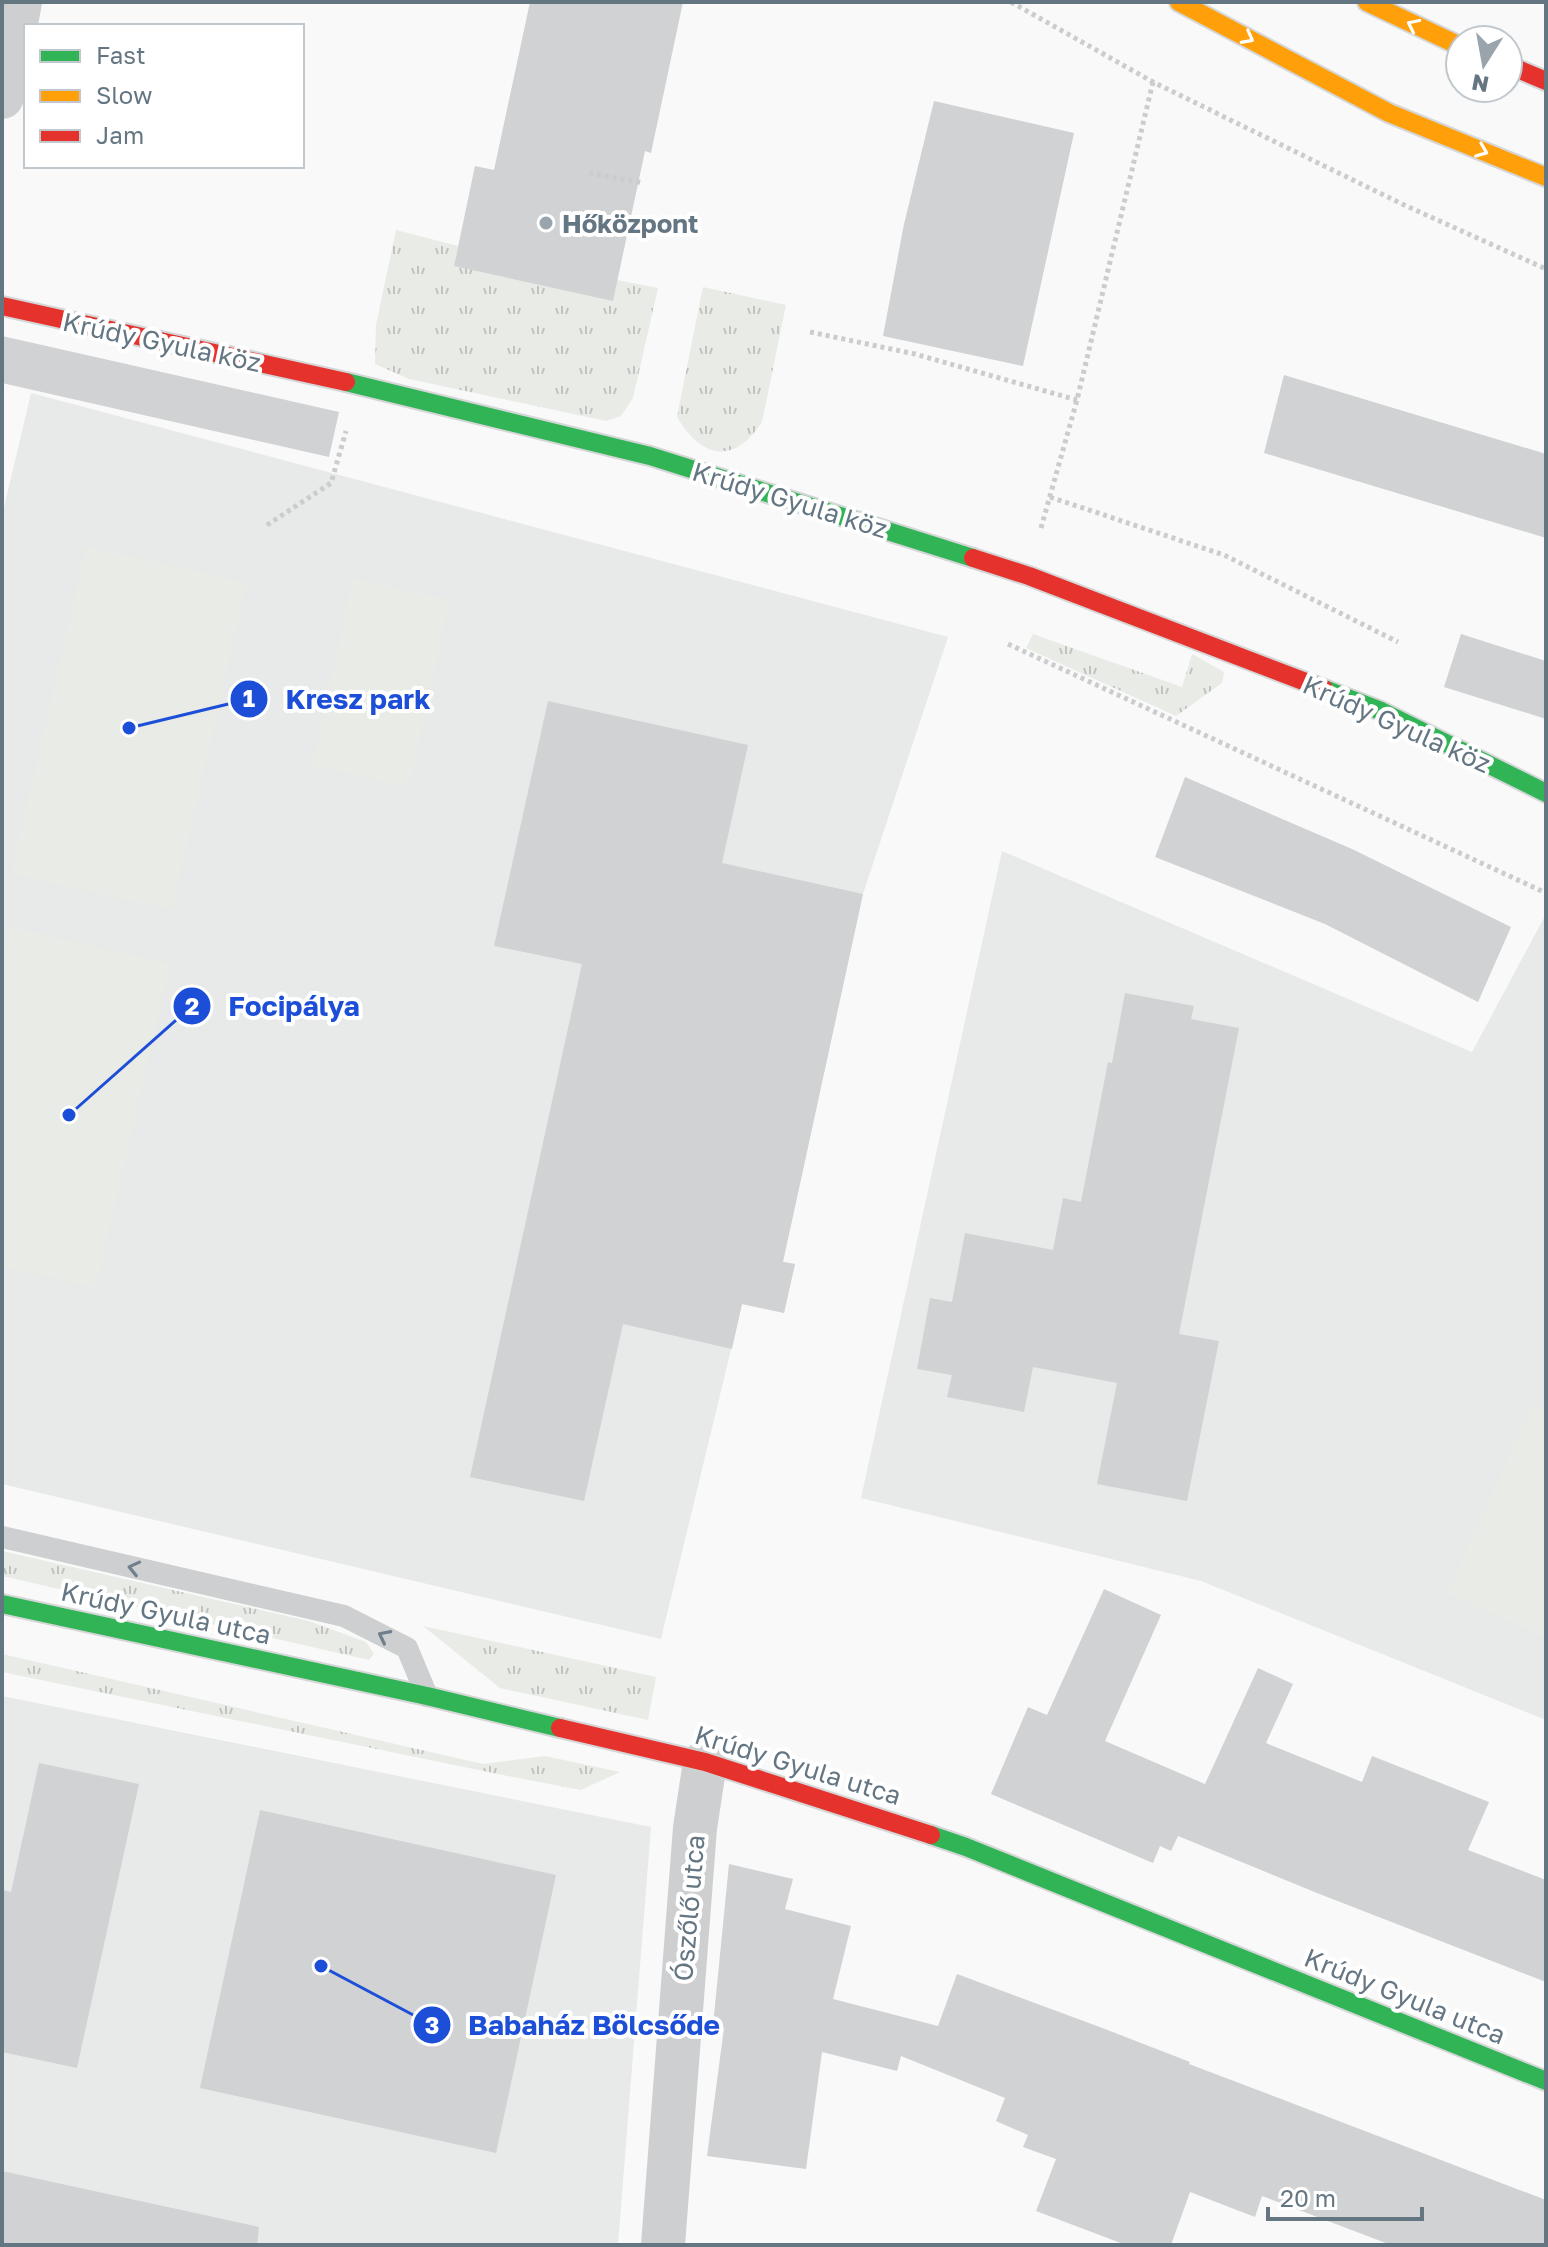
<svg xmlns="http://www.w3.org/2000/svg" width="1548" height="2247" font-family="'Golos Text',sans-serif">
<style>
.built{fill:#e8e9e9}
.grass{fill:url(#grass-tufts)}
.pitch{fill:#e8ebe6}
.building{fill:#d0d2d3}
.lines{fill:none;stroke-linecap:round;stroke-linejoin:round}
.fast-casing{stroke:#d5d6d7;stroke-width:22}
.slow-casing{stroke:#d5d6d7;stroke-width:22}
.jam-casing{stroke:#d5d6d7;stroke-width:22}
.path{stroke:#cbcccd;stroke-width:5;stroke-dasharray:4 4;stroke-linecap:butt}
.lane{stroke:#cecfd0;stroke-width:22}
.street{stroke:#cecfd0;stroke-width:44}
.fast{stroke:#30b455;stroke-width:18}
.slow{stroke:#ff9f0a;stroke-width:18}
.jam{stroke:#e5322d;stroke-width:18}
.oneway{stroke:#fff}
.oneway2{stroke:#707f8b}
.poi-dot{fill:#99a4ac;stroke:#fff;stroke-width:3}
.labels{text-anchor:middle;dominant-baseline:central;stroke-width:8;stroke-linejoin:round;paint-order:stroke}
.poi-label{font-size:26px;font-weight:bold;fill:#657683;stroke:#fff;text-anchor:start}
.street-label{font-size:26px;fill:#657683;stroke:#fff}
.leader{fill:none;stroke:#1d4ed8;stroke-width:3}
.callout-dot{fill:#1d4ed8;stroke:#fff;stroke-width:3}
.mark-label{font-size:24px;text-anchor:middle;font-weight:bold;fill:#fff}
.callout-label{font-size:28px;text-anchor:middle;font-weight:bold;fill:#1d4ed8;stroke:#fff;stroke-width:8;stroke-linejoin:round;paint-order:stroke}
</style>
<defs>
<pattern id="grass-tufts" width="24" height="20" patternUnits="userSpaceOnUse" patternTransform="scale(2)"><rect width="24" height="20" fill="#e8ebe6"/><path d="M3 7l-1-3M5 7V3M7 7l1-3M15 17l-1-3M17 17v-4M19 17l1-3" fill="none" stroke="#c0c3c0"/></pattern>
</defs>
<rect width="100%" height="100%" fill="#f9f9f9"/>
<path class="built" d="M31 393 948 637 863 894 791 1225 757 1256 795 1264 784 1313 742 1304 661 1639 2 1484V516Z
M1002 851 1472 1052 1546 914V1720L1201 1581 861 1498Z
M2 1696 651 1827 618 2245H2Z"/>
<path class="grass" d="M396 230 458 246 454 266 617 280 658 288 633 398 621 416 606 421 409 379 375 364 376 325Z
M703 287 786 305 762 422C734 465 702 459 677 417Z
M1033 634 1182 687 1192 654 1224 672 1222 683 1176 716 1026 648Z
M2 1551 309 1621 366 1642 374 1654 369 1660 2 1576Z
M423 1626 656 1677 648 1720 500 1688Z
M2 1654 483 1764 545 1756 620 1772 581 1790 513 1777 2 1672Z"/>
<path class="pitch" d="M86 546 247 583 172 910 11 874Z
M353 578 450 600 409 787 312 765Z
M10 927 170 964 96 1288 2 1266V961Z
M1533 1403 1546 1409V1638L1447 1593Z"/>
<path class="building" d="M530 2H683L651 153 645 151 613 301 454 266 475 166 494 170Z
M934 101 1074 133 1023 366 883 336 904 224Z
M2 336 339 412 329 457 2 383Z
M1284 375 1546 454V538L1264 453Z
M1461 634 1546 661V719L1444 687Z
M548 701 748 745 722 863 863 894 783 1262 795 1264 784 1313 742 1304 732 1349 623 1324 584 1501 470 1477 582 964 494 946Z
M1185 777 1352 849 1511 927 1478 1002 1325 924 1155 857Z
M1125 993 1194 1006 1191 1019 1239 1028 1179 1334 1219 1341 1187 1501 1097 1484 1117 1383 1033 1367 1024 1412 947 1397 952 1375 917 1369 930 1298 952 1302 965 1233 1053 1250 1063 1198 1081 1202 1108 1062 1112 1063Z
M1104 1589 1161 1615 1105 1741 1205 1784 1258 1668 1293 1684 1266 1743 1362 1782 1372 1756 1489 1802 1468 1850 1546 1880V1982L1317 1893 1178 1836 1171 1851 1160 1846 1153 1863 991 1794 1028 1707 1047 1715Z
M39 1763 139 1784 77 2068 2 2052V1890L11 1892Z
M260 1810 556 1875 496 2153 200 2088Z
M729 1864 793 1879 785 1909 851 1926 833 1999 938 2026 957 1974 1105 2029 1190 2062 1189 2064 1546 2200V2245H1391L1262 2196 1255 2217 1190 2192 1171 2245H1126L1036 2211 1056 2159 1023 2147 1028 2135 996 2121 1005 2098 901 2056 897 2071 822 2052 806 2169 707 2156 724 2028 713 2025Z
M2 2171 259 2227 257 2245H2Z"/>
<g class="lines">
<defs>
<path id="fast" d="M346 382 650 456 973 558
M1324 689 1381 711 1546 793
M2 1604 427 1696 560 1728
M931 1835 966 1847 1546 2081"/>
<path id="slow" d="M1179 2 1389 113 1546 177
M1367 2 1460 46"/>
<path id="jam" d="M1508 65 1546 81
M2 306 346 382
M973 558 1029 576 1324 689
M560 1728 705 1762 931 1835"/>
</defs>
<use href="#fast" class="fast-casing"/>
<use href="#slow" class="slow-casing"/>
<use href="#jam" class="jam-casing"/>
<path class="path" d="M1011 2 1153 82 1402 204 1546 269
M589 173 644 183
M810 332 915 354 1077 400
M1050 497 1224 555 1398 642
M267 525 331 483 346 431
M1041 528 1077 400 1153 82
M1008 644 1546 893"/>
<path class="lane" d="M2 1537 344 1616 407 1648 427 1696"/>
<path class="street" d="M2 97 20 2
M663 2245 695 1828 705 1762"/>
<use href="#fast" class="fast"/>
<use href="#slow" class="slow"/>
<use href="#jam" class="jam"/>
</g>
<defs><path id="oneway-chevron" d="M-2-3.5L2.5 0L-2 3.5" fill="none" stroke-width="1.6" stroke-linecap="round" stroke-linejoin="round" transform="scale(2)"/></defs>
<g class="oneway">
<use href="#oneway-chevron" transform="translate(1413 25) rotate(-154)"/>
<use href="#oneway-chevron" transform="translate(1248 38) rotate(28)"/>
<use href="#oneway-chevron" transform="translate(1482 151) rotate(22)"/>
</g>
<g class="oneway2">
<use href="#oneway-chevron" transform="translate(134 1568) rotate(-167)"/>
<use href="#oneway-chevron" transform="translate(384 1636) rotate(-153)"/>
</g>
<circle class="poi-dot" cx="546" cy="223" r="8"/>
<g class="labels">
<g class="poi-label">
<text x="562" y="223">Hőközpont</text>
</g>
<g class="street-label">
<text transform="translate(162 342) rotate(12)">Krúdy Gyula köz</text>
<text transform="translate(790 500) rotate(17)">Krúdy Gyula köz</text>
<text transform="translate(1397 724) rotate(24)">Krúdy Gyula köz</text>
<text transform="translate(166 1613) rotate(12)">Krúdy Gyula utca</text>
<text transform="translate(798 1765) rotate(17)">Krúdy Gyula utca</text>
<text transform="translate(689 1908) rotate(-85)">Ószőlő utca</text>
<text transform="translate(1405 1996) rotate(22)">Krúdy Gyula utca</text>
</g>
</g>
<path class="leader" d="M129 728L249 699M69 1115L192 1006M321 1966L432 2025"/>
<g class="callout-dot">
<circle cx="129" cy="728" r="8"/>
<circle cx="69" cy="1115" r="8"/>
<circle cx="321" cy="1966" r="8"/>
<circle cx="249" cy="699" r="20"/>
<circle cx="192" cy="1006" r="20"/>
<circle cx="432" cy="2025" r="20"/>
</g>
<g class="mark-label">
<text x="249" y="707">1</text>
<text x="192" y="1015">2</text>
<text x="432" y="2034">3</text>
</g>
<g class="callout-label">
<text x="358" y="709">Kresz park</text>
<text x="294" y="1016">Focipálya</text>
<text x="594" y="2035">Babaház Bölcsőde</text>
</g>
<rect width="1548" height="2247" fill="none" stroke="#657683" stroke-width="8"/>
<rect x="24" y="24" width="280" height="144" fill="#ffffff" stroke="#c1c8cd" stroke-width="2"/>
<rect x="40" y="50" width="40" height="12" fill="#30b455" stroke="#c1c8cd" stroke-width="2"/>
<text x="96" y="64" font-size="24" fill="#657683">Fast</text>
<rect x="40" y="90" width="40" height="12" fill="#ff9f0a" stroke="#c1c8cd" stroke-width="2"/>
<text x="96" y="104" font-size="24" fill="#657683">Slow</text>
<rect x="40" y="130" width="40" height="12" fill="#e5322d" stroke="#c1c8cd" stroke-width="2"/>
<text x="96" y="144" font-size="24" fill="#657683">Jam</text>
<g transform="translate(1484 64) rotate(191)"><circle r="38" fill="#ffffff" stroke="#c1c8cd" stroke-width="2"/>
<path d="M0-6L14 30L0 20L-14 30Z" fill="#99a4ac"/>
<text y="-12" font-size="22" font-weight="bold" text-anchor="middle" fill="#657683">N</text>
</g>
<path d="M1268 2207v12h154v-12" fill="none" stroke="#657683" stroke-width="4"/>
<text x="1280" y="2207" font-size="24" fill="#657683" stroke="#ffffff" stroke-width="6" paint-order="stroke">20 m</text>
</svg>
